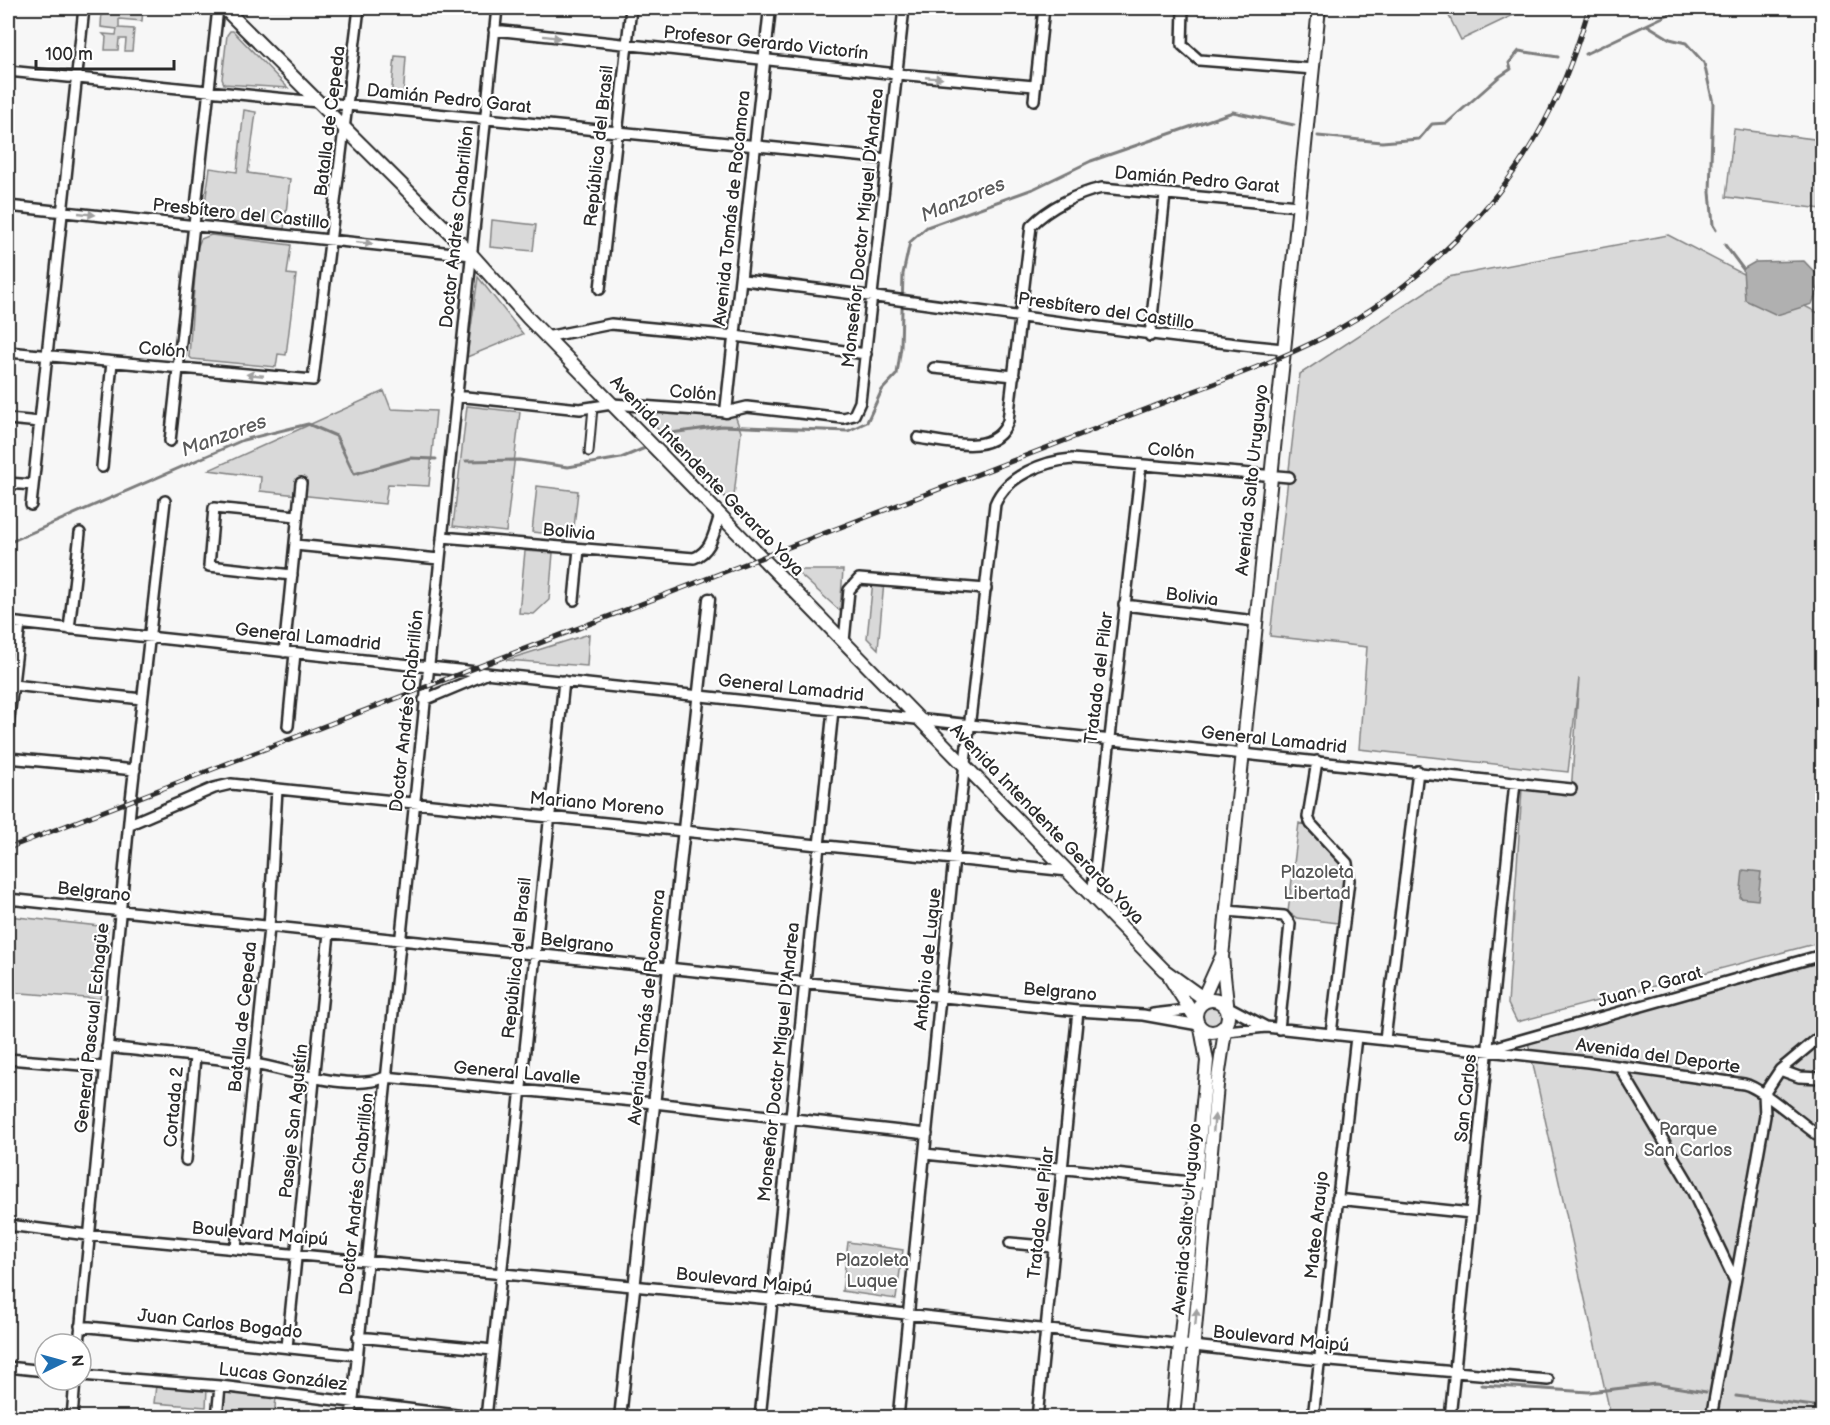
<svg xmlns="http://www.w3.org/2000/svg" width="1830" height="1425" font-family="'Balsamiq Sans',sans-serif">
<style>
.green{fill:#d9d9d9;stroke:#828282;stroke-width:1.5}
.water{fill:#b0b0b0;stroke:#7b7b7b;stroke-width:1.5}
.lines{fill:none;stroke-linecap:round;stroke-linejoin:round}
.stream{stroke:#7b7b7b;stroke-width:3}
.pedestrian-casing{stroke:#2b2b2b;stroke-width:11}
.minor-casing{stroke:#2b2b2b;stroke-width:14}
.tertiary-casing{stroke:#2b2b2b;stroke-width:15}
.secondary-casing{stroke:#2b2b2b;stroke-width:16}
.pedestrian{stroke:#fff;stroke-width:7}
.minor{stroke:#fff;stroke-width:9}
.tertiary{stroke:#fff;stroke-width:10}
.secondary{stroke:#fff;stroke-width:12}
.rail-casing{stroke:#2b2b2b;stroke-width:5}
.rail{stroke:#fff;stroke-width:3;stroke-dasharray:9;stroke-linecap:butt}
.oneway{fill:#a0a0a0}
.labels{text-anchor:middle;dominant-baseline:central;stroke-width:4.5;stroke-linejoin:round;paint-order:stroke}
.street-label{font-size:18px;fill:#2b2b2b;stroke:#fff}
.park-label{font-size:18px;fill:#565656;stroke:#fff}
.water-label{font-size:20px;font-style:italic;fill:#5a5a5a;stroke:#fff}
</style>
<rect width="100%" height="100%" fill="#f7f7f7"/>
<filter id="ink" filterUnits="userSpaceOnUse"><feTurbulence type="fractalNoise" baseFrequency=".0167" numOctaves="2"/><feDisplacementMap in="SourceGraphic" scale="12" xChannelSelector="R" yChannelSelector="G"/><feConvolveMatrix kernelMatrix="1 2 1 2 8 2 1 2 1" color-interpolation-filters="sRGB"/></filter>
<g filter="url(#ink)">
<path class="green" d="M102 8H143L142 21 119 19V28L134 29 132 51H125L126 39H119L118 50H105L106 37 103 34 116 35 117 29 101 27Z
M1445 8H1528L1461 40Z
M230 31H233L288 88 224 84 222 79 227 35Z
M395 56 406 57 403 99 391 98Z
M244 110 256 112 248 173 290 179 284 229 210 219 205 203 210 168 237 172Z
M1734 129 1822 140V209L1726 197Z
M492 220 536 225 533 251 490 247Z
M211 235 291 245 287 274 296 275 286 355 278 354 276 367 192 359 189 356 197 248 201 239Z
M1668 235 1822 315V942L1517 1022 1508 1004 1522 789 1571 793 1579 678 1568 772 1359 749 1367 647 1270 636 1300 374 1448 277Z
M478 277 523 334 467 357Z
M384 391 391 409 436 411 429 486 388 484 385 504 260 491 261 477 209 470Z
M467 406 520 412 506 532 453 526Z
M636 407 735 415 741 432 733 505Z
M537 486 578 491 573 536 532 532Z
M525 551 553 553 549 600 534 614 519 613Z
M795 570H843L840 611Z
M873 581 884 582 878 649 867 638Z
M589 634 587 666 506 660Z
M1299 823 1308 826 1345 866 1338 923 1297 918 1288 912Z
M8 916 108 927 100 999 8 992Z
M1822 962V1417H1611L1528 1042Z
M1201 1017a11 11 0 1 1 22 0a11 11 0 1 1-22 0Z
M848 1242 903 1250 896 1299 842 1291Z
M156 1385 207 1389 206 1407 154 1403Z
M223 1392 276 1398 274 1417 221 1418Z"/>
<path class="water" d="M1804 261 1822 280 1812 304 1777 315 1745 300 1743 269 1755 262Z
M1743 870 1761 872 1758 900 1740 898Z"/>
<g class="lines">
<path class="stream" d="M1647 25 1670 39 1686 43 1704 63 1713 103 1710 192 1713 225 1716 230
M1585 54 1682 8
M1318 136 1382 142 1419 139 1432 124 1447 123 1499 77 1511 69 1509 63 1519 51 1558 57
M1725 245 1743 269
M671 433 722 426 848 431 867 422 882 390 897 374 901 347 903 274 910 242 927 227 1033 189 1091 161 1233 112 1294 125
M466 461 519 460 568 467 621 458 645 448
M8 543 243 440 308 424 336 436 354 474 410 458 436 459
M1481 1385 1589 1392 1656 1384 1706 1392
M1736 1396 1822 1407"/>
<defs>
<path id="pedestrian" d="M589 452 593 407"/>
<path id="minor" d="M1183 8 1182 45 1199 60 1313 69
M494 30 897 74 1034 86
M8 71 887 159
M1034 100 1044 8
M8 206 472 255
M743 280C923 301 1102 331 1283 349
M600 289 631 8
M1150 336 1165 195
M546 337 611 324 735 336 866 354
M8 352 313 380 359 8
M934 368 1014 376
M456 396 580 409 612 404 726 412 747 407 843 418 854 415 860 402 904 8
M8 419 40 422
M918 438C948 442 995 457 1008 421L1031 226C1048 208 1078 193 1102 188L1298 206
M170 441 218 8
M102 467 112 362
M8 483 33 485
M31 505 84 8
M442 537 694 558C712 551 714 532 720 515
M295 545 439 559
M292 575 209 566 214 508 297 516
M574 600 579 549
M1124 605 1255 621
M8 622 1571 789
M69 629 80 533
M844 641 849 590 859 579 986 589
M284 652 301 483
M13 685 142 699
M424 700 486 674
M288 726 295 653
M8 727 20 624
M8 758 135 770
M1317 761 1308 817 1311 824 1347 863 1349 880 1331 1034
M130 824 214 788 231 784 1068 871
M1092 896 1141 465
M8 899 1078 1011 1143 1015 1199 1025
M1227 911 1284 916 1290 924 1279 1029
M1223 1004 1266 1027
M1153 1014 1196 1009
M1217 1032 1266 1027 1588 1062 1744 1084C1761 1087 1804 1126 1822 1138
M1385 1039 1418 771
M107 1047C156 1053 206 1056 254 1064 291 1070 352 1093 385 1077L654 1103 927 1134
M1489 1049 1822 955
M8 1059 105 1067
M1619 1066 1687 1180 1735 1281
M1780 1070 1799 1077 1822 1078
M1764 1094 1780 1070 1822 1035
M925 1154 1200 1183
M186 1160 195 1057
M1337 1199 1471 1213
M8 1225 88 1235 771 1299 1319 1360 1548 1380
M1010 1243 1054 1247
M236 1248 269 928 277 789
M80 1326 357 1355
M358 1337 493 1350
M79 1344 131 800 165 501
M287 1347 329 933
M8 1367 45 1371
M81 1375 220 1386 481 1418
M72 1418 75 1380
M217 1418 220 1386
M351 1418 497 8
M486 1418 564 681
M760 1418 833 710
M898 1418 954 858 995 504C1006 476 1044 461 1072 459L1289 477
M1037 1418 1078 1011
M1313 1418 1356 1037
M1450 1418 1515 782
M1711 1418 1765 1116 1764 1094"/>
<path id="tertiary" d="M726 412 770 8
M620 1418 709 599"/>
<path id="secondary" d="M224 8 472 255 528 318 1164 970 1207 1001
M1170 978 1196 1019
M1196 1016a16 16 0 1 1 32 0a16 16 0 1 1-32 0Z
M1200 1005 1221 958
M1228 1013 1222 957 1319 8
M1173 1418 1207 1061 1201 1028
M1187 1418 1217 1085 1226 1024"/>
</defs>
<use href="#pedestrian" class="pedestrian-casing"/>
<use href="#minor" class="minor-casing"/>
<use href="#tertiary" class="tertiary-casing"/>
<use href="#secondary" class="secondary-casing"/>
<use href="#pedestrian" class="pedestrian"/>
<use href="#minor" class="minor"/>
<use href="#tertiary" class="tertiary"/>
<use href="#secondary" class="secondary"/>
<defs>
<path id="rail" d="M8 848 1152 407C1209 385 1269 365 1324 337 1418 288 1504 205 1551 109 1567 77 1579 42 1589 8"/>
</defs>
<use href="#rail" class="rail-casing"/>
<use href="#rail" class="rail"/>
</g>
<defs><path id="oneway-solid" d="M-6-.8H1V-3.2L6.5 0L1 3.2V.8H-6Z" transform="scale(1.5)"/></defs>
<g class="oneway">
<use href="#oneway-solid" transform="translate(552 37) rotate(7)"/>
<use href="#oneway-solid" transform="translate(934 78) rotate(5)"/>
<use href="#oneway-solid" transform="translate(87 214) rotate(6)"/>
<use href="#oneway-solid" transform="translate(364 243) rotate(6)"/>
<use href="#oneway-solid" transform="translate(255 375) rotate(-175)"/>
<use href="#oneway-solid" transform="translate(1214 1123) rotate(-85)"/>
<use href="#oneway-solid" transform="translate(1196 1317) rotate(-85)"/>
</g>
</g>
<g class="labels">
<g class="street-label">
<text transform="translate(766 43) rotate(6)">Profesor Gerardo Victorín</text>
<text transform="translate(449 99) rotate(6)">Damián Pedro Garat</text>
<text transform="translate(330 121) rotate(-83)">Batalla de Cepeda</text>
<text transform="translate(599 146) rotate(-84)">República del Brasil</text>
<text transform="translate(1197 180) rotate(5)">Damián Pedro Garat</text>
<text transform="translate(732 208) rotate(-84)">Avenida Tomás de Rocamora</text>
<text transform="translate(241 214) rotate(6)">Presbítero del Castillo</text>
<text transform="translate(457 227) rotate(-84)">Doctor Andrés Chabrillón</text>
<text transform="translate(863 228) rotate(-84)">Monseñor Doctor Miguel D'Andrea</text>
<text transform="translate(1106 311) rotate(8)">Presbítero del Castillo</text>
<text transform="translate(162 350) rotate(5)">Colón</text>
<text transform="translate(693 393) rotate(4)">Colón</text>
<text transform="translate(1171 451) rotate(5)">Colón</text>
<text transform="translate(707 476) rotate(46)">Avenida Intendente Gerardo Yoya</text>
<text transform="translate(1252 480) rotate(-84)">Avenida Salto Uruguayo</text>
<text transform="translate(569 532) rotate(5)">Bolivia</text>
<text transform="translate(1192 597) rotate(7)">Bolivia</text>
<text transform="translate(308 637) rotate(6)">General Lamadrid</text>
<text transform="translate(1099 678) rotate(-83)">Tratado del Pilar</text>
<text transform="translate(791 688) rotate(6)">General Lamadrid</text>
<text transform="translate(407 711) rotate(-84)">Doctor Andrés Chabrillón</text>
<text transform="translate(1274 740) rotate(6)">General Lamadrid</text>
<text transform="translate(597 804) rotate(5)">Mariano Moreno</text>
<text transform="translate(1047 824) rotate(46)">Avenida Intendente Gerardo Yoya</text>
<text transform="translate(94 892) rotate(6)">Belgrano</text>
<text transform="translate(577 943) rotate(6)">Belgrano</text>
<text transform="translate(517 958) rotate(-84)">República del Brasil</text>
<text transform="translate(928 959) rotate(-84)">Antonio de Luque</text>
<text transform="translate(1650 987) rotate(-16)">Juan P. Garat</text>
<text transform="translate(1060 992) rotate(5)">Belgrano</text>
<text transform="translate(647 1007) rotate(-84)">Avenida Tomás de Rocamora</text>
<text transform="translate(243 1017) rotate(-84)">Batalla de Cepeda</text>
<text transform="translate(92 1028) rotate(-84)">General Pascual Echagüe</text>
<text transform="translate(1658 1056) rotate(8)">Avenida del Deporte</text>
<text transform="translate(779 1062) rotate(-84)">Monseñor Doctor Miguel D'Andrea</text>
<text transform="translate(517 1073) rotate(5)">General Lavalle</text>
<text transform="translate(1466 1098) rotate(-84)">San Carlos</text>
<text transform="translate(174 1107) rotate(-85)">Cortada 2</text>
<text transform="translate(294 1121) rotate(-84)">Pasaje San Agustín</text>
<text transform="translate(357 1194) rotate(-84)">Doctor Andrés Chabrillón</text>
<text transform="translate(1041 1213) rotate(-84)">Tratado del Pilar</text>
<text transform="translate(1187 1219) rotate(-85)">Avenida Salto Uruguayo</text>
<text transform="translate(1317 1225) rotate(-84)">Mateo Araujo</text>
<text transform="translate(260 1234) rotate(5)">Boulevard Maipú</text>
<text transform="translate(744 1281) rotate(6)">Boulevard Maipú</text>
<text transform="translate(220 1324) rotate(6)">Juan Carlos Bogado</text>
<text transform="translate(1281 1339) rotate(6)">Boulevard Maipú</text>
<text transform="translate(283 1377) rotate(7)">Lucas González</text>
</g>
<g class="park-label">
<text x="1317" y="872">Plazoleta<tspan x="1317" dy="21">Libertad</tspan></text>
<text x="1688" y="1129">Parque<tspan x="1688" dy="21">San Carlos</tspan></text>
<text x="872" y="1260">Plazoleta<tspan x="872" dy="21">Luque</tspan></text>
</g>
<g class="water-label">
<text transform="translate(963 200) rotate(-22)">Manzores</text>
<text transform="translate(224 436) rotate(-20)">Manzores</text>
</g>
</g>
<rect width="1830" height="1425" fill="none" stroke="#fff" stroke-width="30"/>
<rect x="15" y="15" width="1800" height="1395" fill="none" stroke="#2b2b2b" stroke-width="2" filter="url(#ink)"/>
<g transform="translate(63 1362) rotate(85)"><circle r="28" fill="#ffffff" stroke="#aaaaaa" stroke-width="1.5"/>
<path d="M0-4.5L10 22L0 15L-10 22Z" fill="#1f6fb2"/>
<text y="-9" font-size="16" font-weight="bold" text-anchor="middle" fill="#2b2b2b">N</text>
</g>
<path d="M36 60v9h138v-9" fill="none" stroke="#2b2b2b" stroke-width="3"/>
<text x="45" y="60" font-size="18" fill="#2b2b2b" stroke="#ffffff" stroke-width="4.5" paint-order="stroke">100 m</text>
</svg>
